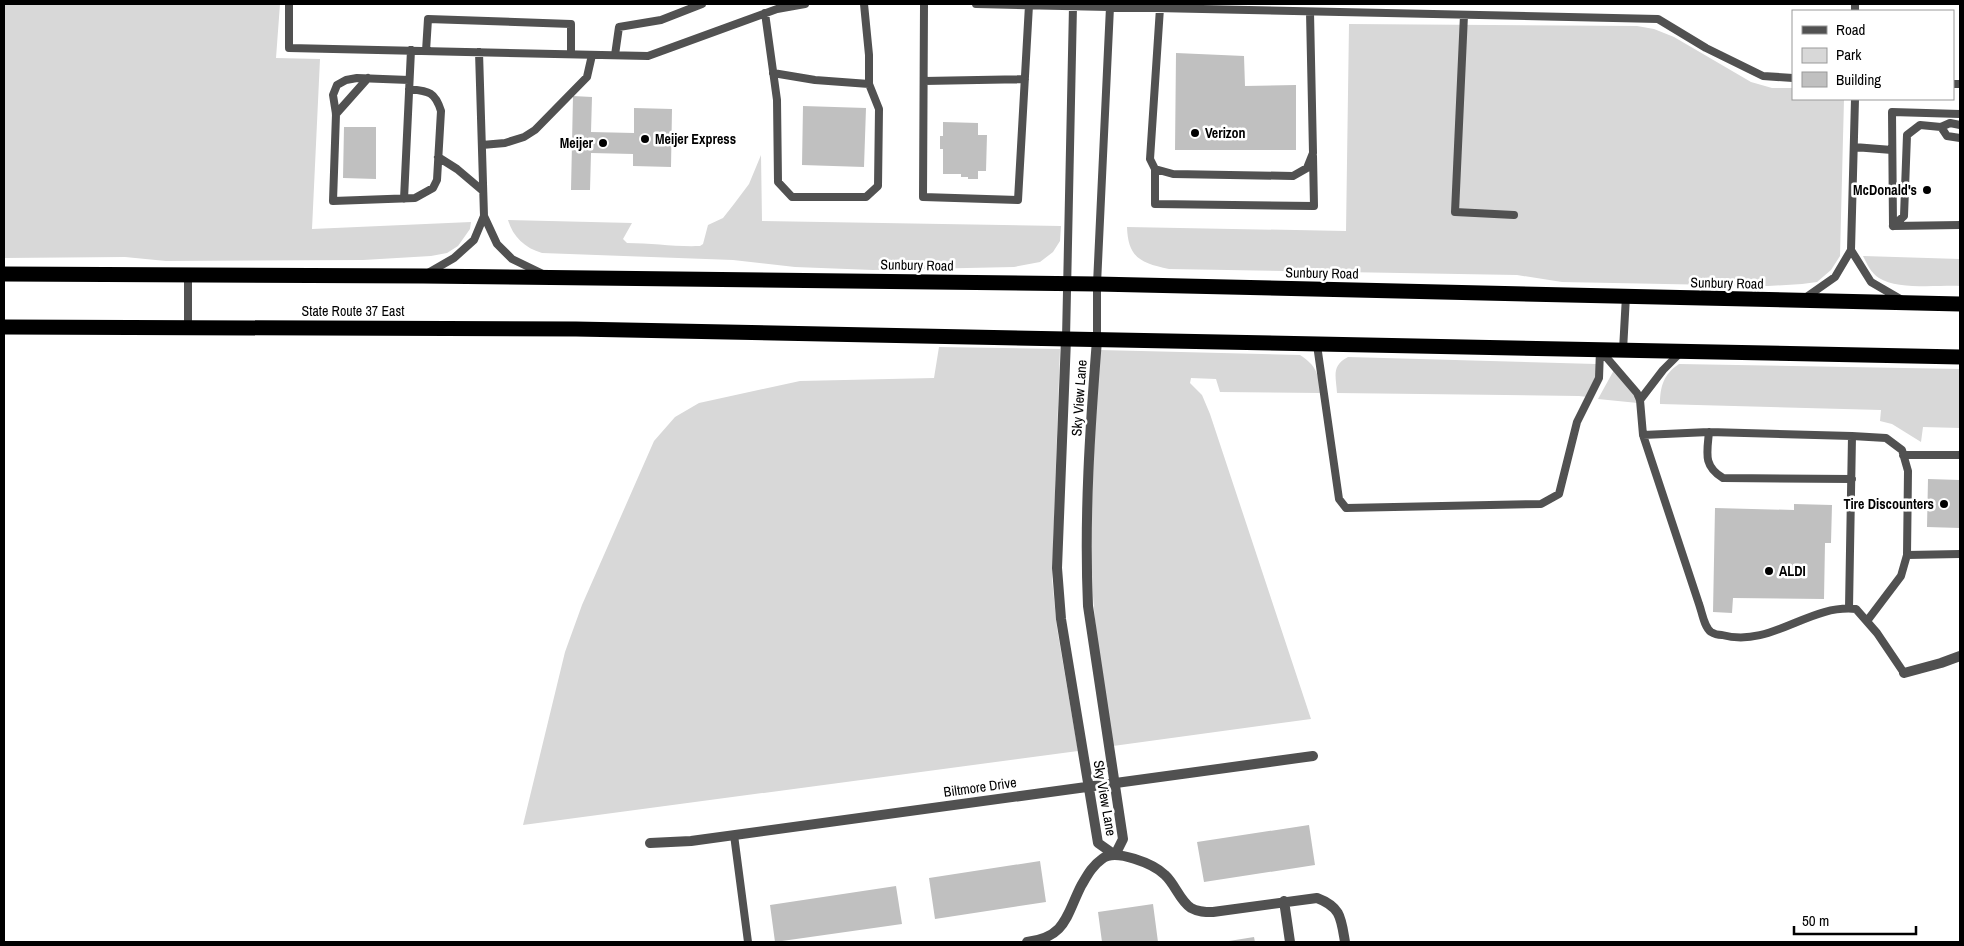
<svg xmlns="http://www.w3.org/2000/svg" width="1964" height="946" font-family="'Archivo Narrow',sans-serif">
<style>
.green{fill:#d8d8d8}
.building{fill:#c0c0c0}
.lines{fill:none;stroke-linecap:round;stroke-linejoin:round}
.lane{stroke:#515151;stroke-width:8}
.street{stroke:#515151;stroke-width:10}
.highway{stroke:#000;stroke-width:15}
.poi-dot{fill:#000;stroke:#fff;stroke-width:2}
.labels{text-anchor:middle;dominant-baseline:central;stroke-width:5;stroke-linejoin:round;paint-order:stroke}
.poi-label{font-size:14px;font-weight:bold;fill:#000;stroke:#fff;text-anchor:start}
.street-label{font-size:14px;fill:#000;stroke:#fff}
</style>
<rect width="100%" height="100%" fill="#fff"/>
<path class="green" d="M4 4H280L276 58 320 59 312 229 471 222 470 229 458 246 447 253 431 256 363 260 166 261 125 257 4 258Z
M1349 24 1637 26 1654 29 1674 37 1751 82 1772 88H1793V99H1844L1840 256 1831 270 1817 282 1802 284 1768 286 1562 282 1517 275 1169 269C1141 263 1128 258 1127 227L1346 231Z
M761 155 762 221 1061 226 1060 241 1053 252 1040 262 1014 267 873 270 795 267 733 260 542 253C525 248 513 237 508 220L632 223 623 239 627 243C652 243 675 247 700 246L703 244 708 225 723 218 734 204 749 184Z
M1863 256 1960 259V286C1939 285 1897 290 1879 278 1871 273 1867 264 1863 256Z
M939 347 1060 349 1052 579 1057 628 1078 751 523 825 565 652 582 605 654 441 675 417 699 403 800 381 934 378Z
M1100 350 1300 355C1317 366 1318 374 1321 393L1220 392 1216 379 1191 378 1190 383 1202 395 1210 414 1311 719 1113 746C1105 688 1093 630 1092 572 1090 498 1095 424 1100 350Z
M1348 357 1596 364 1597 375 1588 397 1579 396 1337 393C1336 376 1331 366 1348 357Z
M1679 364 1960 369V428L1923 427 1921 442 1892 424 1880 421 1881 410 1660 404C1660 386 1664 374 1679 364Z
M1614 370 1628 383 1638 403 1598 399Z"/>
<path class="building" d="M1176 53 1244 56 1245 86 1296 85V150H1175Z
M573 96 592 97 591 132 634 133V108L672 109 671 167 633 166V154L591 153 590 190H571Z
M803 106 866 108 864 167 802 165Z
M943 122 978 123V135H987L986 171H978V179H968V177H961V174H943V149H940V136H943Z
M344 127H376V179L343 178Z
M1928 479 1960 480V528L1927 527Z
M1794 504 1832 505 1831 543H1825L1824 599 1733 598 1732 613 1713 612 1715 508 1794 510Z
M1309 825 1315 865 1204 882 1197 842Z
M1040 861 1046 902 935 919 929 878Z
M896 886 902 924 775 942 770 905Z
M1153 904 1158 942H1102L1098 912Z
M1254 937 1255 942H1229V941Z"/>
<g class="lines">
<path class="lane" d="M289 4V48L648 56 777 9 805 4
M924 4 923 197 1018 200 1029 5
M976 4 1658 19 1706 48 1763 76 1793 78
M1855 4V11
M1160 8 1150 159 1155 169 1173 174 1293 176 1307 168 1313 153 1310 12
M765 13 777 100 778 182 792 197H866L878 186 879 109 869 84V55L864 4
M1464 15 1455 212 1514 215
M426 51 428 19 571 24V54
M479 52 484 216 497 244 512 259 543 274
M615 55 619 27 661 20 702 4
M773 73 815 80 869 84
M924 81 1025 79
M1953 84H1960
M409 89C428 91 435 91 441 111L437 180 433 188 415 198 333 201 336 114 333 95 337 85 346 80 357 78 409 80
M336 114 368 78
M1960 114 1892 112 1893 226 1960 225
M1941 127 1950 123 1960 125
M482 145 505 143 524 137 535 130 587 77 592 55
M1854 147 1892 150
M438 157 457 169 483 191
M1155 169V204L1314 206 1313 156
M404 199 411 50
M1893 226 1904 216 1907 135 1920 125 1941 127 1947 136 1960 138
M1851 250 1871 282 1902 300
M428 273 454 258 474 240 484 216
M1805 298 1835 277 1851 250 1855 99
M188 327V275
M1066 339 1073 6
M1097 340V284L1110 7
M1317 345 1339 499 1346 508 1541 504 1559 494 1577 422 1599 378 1600 350
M1623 350 1626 296
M1601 351 1637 393 1640 400 1643 435 1699 604C1702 612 1704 627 1711 632 1714 634 1719 635 1722 635 1772 648 1808 604 1856 609L1877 633 1904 673
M1640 400 1663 370 1681 352
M1709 432C1707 453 1703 466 1723 478L1852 479
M1643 435 1709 432 1852 436 1886 438 1902 450 1908 471 1907 555 1901 576 1867 621
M1903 455H1960
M1907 555 1960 554
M1849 608 1852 436
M734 835 748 942"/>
<path class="street" d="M1066 339 1057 568 1061 619 1098 843 1115 855
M1097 340C1090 428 1084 517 1088 606L1123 839 1115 855
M1904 673 1941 663 1960 656
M650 843 691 841 1313 756
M1284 901 1290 942
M1027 942C1066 937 1066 916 1081 886 1087 876 1092 866 1102 859 1115 848 1154 864 1165 875 1175 884 1180 901 1191 908 1198 912 1205 912 1213 912L1317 898C1341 907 1341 918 1345 942"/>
<path class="highway" d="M4 274 423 276 1097 284 1960 304
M4 327 576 329 1960 357"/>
</g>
<g class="poi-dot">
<circle cx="1195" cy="133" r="5"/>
<circle cx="645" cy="139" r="5"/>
<circle cx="603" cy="143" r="5"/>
<circle cx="1927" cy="190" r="5"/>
<circle cx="1944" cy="504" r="5"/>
<circle cx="1769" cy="571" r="5"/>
</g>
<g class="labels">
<g class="poi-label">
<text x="1205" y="133">Verizon</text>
<text x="655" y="139">Meijer Express</text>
<text x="593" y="143" text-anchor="end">Meijer</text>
<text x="1917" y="190" text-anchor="end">McDonald's</text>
<text x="1934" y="504" text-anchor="end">Tire Discounters</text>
<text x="1779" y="571">ALDI</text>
</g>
<g class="street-label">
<text transform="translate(917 265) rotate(1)">Sunbury Road</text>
<text transform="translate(1322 273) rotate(1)">Sunbury Road</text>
<text transform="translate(1727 283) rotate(1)">Sunbury Road</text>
<text x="353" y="311">State Route 37 East</text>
<text transform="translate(1079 398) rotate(-86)">Sky View Lane</text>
<text transform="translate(980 787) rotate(-8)">Biltmore Drive</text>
<text transform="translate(1105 798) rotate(80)">Sky View Lane</text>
</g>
</g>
<rect width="1964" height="946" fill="none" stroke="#000000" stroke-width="10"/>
<rect x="1792" y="10" width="162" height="90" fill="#ffffff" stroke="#999999"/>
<rect x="1802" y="26" width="25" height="8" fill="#515151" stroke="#999999"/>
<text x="1836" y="35" font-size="15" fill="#000000">Road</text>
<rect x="1802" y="48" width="25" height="15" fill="#d8d8d8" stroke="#999999"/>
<text x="1836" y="60" font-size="15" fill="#000000">Park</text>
<rect x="1802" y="72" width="25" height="15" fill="#c0c0c0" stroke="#999999"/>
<text x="1836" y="85" font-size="15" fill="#000000">Building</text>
<path d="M1794 926v8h122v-8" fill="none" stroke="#000000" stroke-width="2.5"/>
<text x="1802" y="926" font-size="15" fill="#000000" stroke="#ffffff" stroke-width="4" paint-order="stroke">50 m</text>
</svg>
